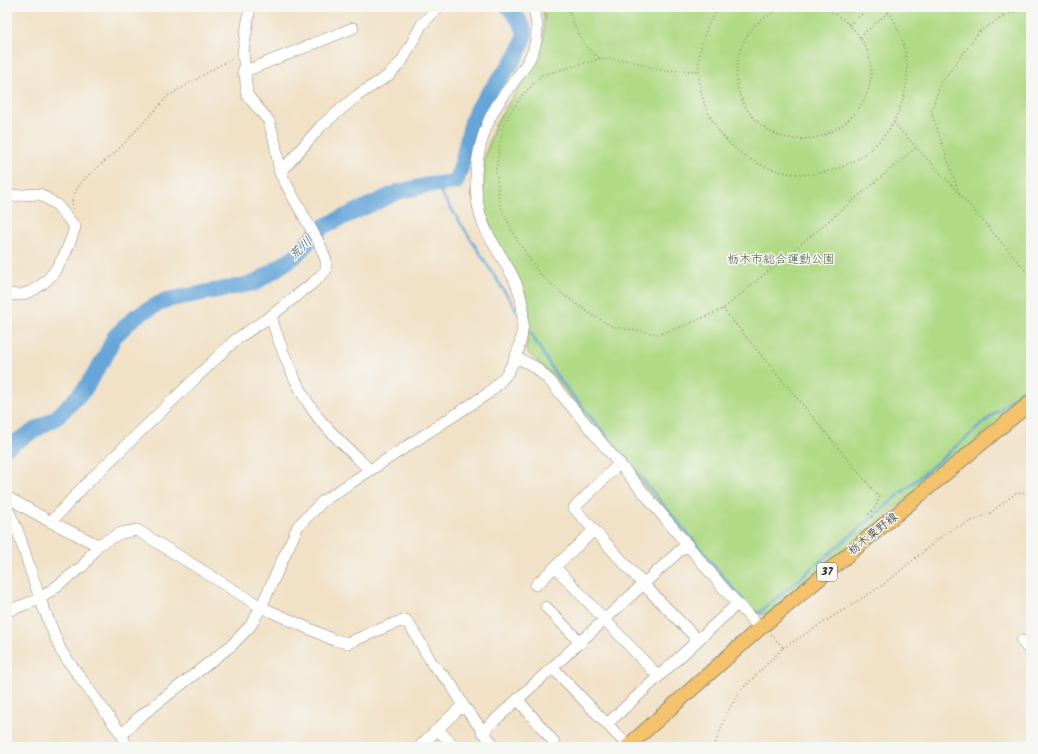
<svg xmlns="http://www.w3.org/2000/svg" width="1038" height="754" font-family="Kalam,'Klee One',sans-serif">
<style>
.green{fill:#b0da85;stroke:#6e8258}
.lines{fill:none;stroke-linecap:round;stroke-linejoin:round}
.stream{stroke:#65a5d8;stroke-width:2.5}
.river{stroke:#65a5d8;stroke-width:16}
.minor-casing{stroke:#8e8678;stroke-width:12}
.major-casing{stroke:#8e8678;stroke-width:16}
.path{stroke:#8e8678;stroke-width:1.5;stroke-dasharray:1 3;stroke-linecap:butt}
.minor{stroke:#fff;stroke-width:11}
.major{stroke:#f3c26a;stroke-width:14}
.labels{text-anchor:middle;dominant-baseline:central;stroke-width:3;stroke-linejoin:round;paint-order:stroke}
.shield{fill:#f6f6f2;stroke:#686867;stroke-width:1}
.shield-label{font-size:11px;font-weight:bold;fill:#2b2b2b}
.park-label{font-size:12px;fill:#4c5742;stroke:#f6f6f2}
.street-label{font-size:12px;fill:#2b2b2b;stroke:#f6f6f2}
.water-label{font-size:13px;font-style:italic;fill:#3f5668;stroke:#f6f6f2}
</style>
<rect width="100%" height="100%" fill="#f6f6f2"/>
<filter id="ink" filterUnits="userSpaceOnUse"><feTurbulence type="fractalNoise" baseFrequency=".025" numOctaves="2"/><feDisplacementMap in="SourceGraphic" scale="8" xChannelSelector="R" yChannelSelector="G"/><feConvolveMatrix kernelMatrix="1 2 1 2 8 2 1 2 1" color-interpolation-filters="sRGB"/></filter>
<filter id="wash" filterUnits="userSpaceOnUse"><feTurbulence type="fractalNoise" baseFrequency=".012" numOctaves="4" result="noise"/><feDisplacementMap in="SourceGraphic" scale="16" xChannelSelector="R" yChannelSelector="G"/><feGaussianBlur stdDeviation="0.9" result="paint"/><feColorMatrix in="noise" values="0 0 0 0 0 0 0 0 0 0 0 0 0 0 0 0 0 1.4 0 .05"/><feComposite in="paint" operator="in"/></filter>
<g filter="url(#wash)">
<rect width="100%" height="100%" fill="#f1e1c6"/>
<path class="green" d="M541 7H1031V395L767 615 756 614 748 611 552 375 526 351 529 319 528 300 514 269 494 236 483 209 484 159 495 125 536 60 544 35V16Z"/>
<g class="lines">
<path class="stream" d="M436 185 519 314
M527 327 556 375 752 611 759 613 1031 383"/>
<path class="river" d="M7 447 57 417 84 390 105 357 114 337 136 316 166 300 255 283 294 257 324 226 398 192 428 185 456 182C465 160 466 137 474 116 483 92 529 53 524 30 521 21 515 14 508 7"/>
</g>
</g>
<g filter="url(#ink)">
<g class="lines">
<defs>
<path id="minor" d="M243 72 353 28
M280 173 321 126 358 95 389 75 402 61 422 24 439 7
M7 196 40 194 57 205 75 227C67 254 53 286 23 294 18 296 12 294 7 294
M271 316C280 348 297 390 317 416 333 436 351 452 369 469
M516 357 535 367 550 381 725 590 760 628
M620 463 574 508 644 585 698 640
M7 497 51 522 98 545
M7 508 17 529 40 599 61 651 122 735 127 747
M51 522 85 485 235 340 271 316 314 282 326 270V260L320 245 280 173 275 143 269 121 247 95 243 52 250 7
M555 567 658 676
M536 585 594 530
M546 607 581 643
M7 611 40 599 83 566 98 545 121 533 137 530 261 607 334 640 348 643 395 623 406 620 414 632 433 665 451 684 463 705
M1022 641 1031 653
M553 668 628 746
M518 700 554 742
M607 724 737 604
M438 729 454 747
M482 732 687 544
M122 735 137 719 232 645 251 625 261 607 298 526 323 501 487 394C495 387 504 379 509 370 525 344 528 307 514 279 496 243 477 230 476 185 475 161 482 133 493 112 514 74 549 55 533 7
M421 745 463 705 495 747"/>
<path id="major" d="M627 747 760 628 1031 402"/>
</defs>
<use href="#minor" class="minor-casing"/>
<use href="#major" class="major-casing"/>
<path class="path" d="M568 7 573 22 585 46 600 59 627 60 660 70 699 71
M720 7C700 30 694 67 702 96 727 182 837 203 889 129 901 111 908 90 907 69 906 46 899 25 885 7
M791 7C779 10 768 14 759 22 736 41 729 80 745 106 796 188 915 101 854 30 844 19 831 9 816 7
M849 25 870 7
M860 37 894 7
M600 59 542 75 521 97 503 124 496 171 500 205 517 240 539 273 564 295 592 315 613 327 659 334 686 325 723 309 916 148
M894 123 959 193 1031 277
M959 193 931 111 941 83 980 31 1006 15 1025 7
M73 209 72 201 76 190 85 178 117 151 168 96 234 57
M723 309 879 497 876 506 869 514 873 518
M783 648 883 585 947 532 990 513 1016 493 1031 492
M714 747 727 713 740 691 783 648 771 634"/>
<use href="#minor" class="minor"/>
<use href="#major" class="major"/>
</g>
</g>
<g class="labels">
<rect class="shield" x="817" y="563" width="20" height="18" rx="3"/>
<g class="shield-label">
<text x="827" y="572">37</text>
</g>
<g class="park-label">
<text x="781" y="259">栃木市総合運動公園</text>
</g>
<g class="street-label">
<text transform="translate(873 534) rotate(-39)">栃木粟野線</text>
</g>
<g class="water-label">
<text transform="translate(301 249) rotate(-44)">荒川</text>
</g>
</g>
<rect width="1038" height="754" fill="none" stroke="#f6f6f2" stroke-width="24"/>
</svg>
